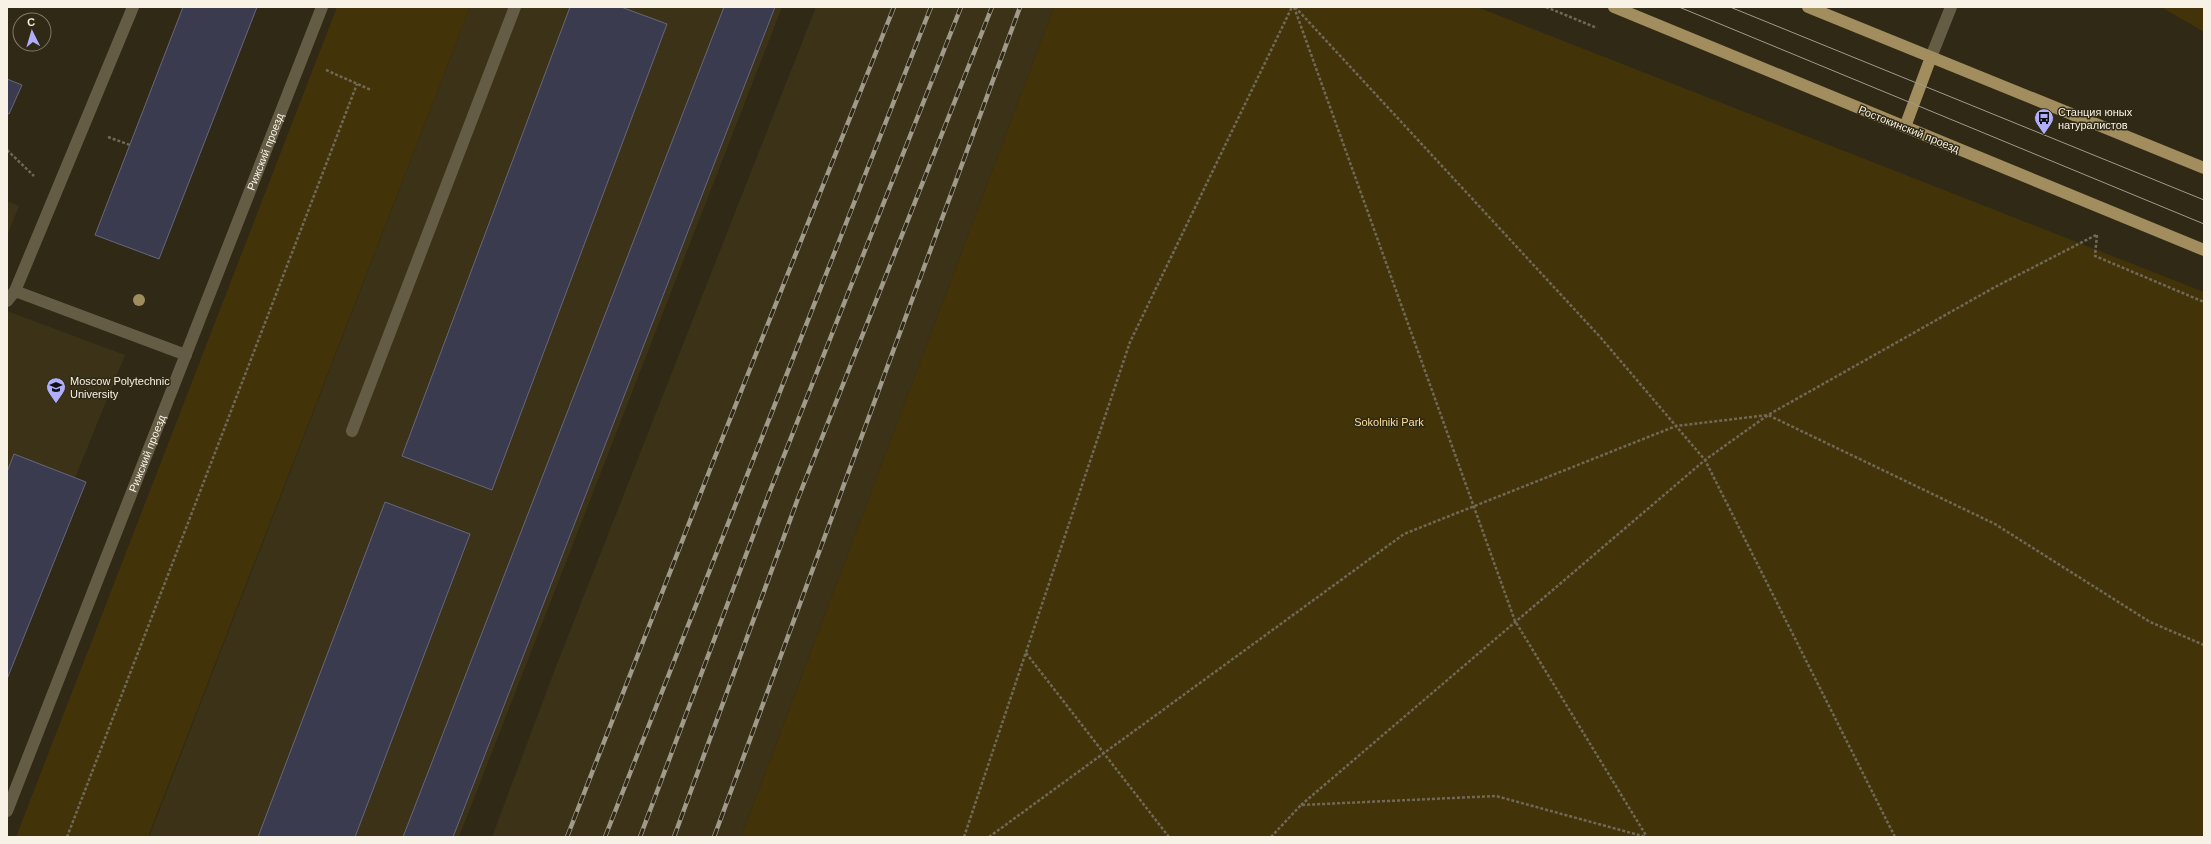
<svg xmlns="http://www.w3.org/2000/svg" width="2211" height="844" font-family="Helvetica,sans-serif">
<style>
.built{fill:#3c3217}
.green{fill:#423309}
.building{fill:#3a3b4e;stroke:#66677d}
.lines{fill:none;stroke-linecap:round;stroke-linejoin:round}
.path{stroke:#706957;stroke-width:2.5;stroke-dasharray:3 2;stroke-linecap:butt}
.minor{stroke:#655c45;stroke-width:12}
.major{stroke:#a18d5d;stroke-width:12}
.tram{stroke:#a09a8a;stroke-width:1}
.rail-casing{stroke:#a09a8a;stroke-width:4.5}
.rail{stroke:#302915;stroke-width:3;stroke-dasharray:9;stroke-linecap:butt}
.tree{fill:#9f8d5f}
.labels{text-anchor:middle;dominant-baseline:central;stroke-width:3;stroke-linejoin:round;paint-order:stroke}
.poi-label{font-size:11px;fill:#f7f2e5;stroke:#302915;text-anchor:start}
.street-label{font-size:11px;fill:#f7f2e5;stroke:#302915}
.park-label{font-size:11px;fill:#fadf9c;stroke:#302915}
</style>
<rect width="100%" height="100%" fill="#302915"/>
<path class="built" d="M470 7H782L459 837H149Z
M816 7H1054L741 837H492L555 669Z
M7 201 19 206 7 236Z
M7 311 125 355 75 478 14 454 7 472Z"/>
<path class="green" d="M337 7H470L148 837H16Z
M1054 7H1477L2204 292V837H741Z
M2161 7H2204V32Z"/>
<path class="building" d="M183 7H257L159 259 95 235Z
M570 7H621L667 24 492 490 402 456Z
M724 7H775L453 837H403Z
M7 79 22 85 9 114 7 113Z
M14 454 86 482 7 679V472Z
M385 502 470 534 355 837H258Z"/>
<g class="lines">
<path class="path" d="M1294 7 1515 621 1647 837
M1295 7 1601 338 1705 460 1895 837
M1546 7 1597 28
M326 70 371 90
M108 137 130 145
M7 150 34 176
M2097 235 2095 256 2204 302
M1026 653 1169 837
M1301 805 1705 460 1768 415 1995 287 2096 235
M67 837 357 84
M964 837 1130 342 1292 7
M989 837 1404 534 1676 426 1768 415 1995 524 2150 622 2204 645
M1271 837 1301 805 1496 796 1646 837"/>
<g class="minor">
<path d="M1931 57 1951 7"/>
<path d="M15 291 186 355"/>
<path d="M7 301 15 291 133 7"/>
<path d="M352 431 515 7"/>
<path id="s1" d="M7 811 322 7"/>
</g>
<path class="major" d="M1614 7 2204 250
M1808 7 2204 168
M1905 127 1931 57"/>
<path class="tram" d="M1679 7 2204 224
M1730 7 2204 200"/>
<defs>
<path id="rail" d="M567 837 709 472 894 7
M605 837 931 7
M640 837 770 491 961 7
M674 837 797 501 992 7
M714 837 1020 7"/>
</defs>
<use href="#rail" class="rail-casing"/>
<use href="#rail" class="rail"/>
</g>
<circle class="tree" cx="139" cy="300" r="6"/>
<defs>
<symbol id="bus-pin" viewBox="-11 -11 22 30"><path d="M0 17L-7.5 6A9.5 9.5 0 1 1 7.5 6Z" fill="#afaefa" stroke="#302915"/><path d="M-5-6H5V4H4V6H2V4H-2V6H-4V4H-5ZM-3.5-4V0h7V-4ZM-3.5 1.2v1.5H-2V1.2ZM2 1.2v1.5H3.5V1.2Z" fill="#111"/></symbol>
<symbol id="university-pin" viewBox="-11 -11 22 30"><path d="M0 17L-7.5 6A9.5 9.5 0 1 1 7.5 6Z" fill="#afaefa" stroke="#302915"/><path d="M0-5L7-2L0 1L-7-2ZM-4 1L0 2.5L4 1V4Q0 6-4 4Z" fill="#111"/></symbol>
</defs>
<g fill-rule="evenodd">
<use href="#bus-pin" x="2033" y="107" width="22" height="30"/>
<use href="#university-pin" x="45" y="376" width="22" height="30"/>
</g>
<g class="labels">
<g class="poi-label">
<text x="2058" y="112">Станция юных<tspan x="2058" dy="13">натуралистов</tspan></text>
<text x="70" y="381">Moscow Polytechnic<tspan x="70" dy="13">University</tspan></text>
</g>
<g class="street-label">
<text transform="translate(1909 129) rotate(22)">Ростокинский проезд</text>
<text stroke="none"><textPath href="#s1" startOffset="708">Рижский проезд</textPath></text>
<text stroke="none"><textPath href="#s1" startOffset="384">Рижский проезд</textPath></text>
</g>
<g class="park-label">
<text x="1389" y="422">Sokolniki Park</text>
</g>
</g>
<rect width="2211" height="844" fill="none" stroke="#f7f2e5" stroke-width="16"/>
<g transform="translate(32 32) rotate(355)"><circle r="19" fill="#302915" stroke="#807968"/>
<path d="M0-3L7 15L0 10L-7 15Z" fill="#afaefa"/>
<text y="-6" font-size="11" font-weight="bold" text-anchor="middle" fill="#f7f2e5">С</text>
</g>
</svg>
